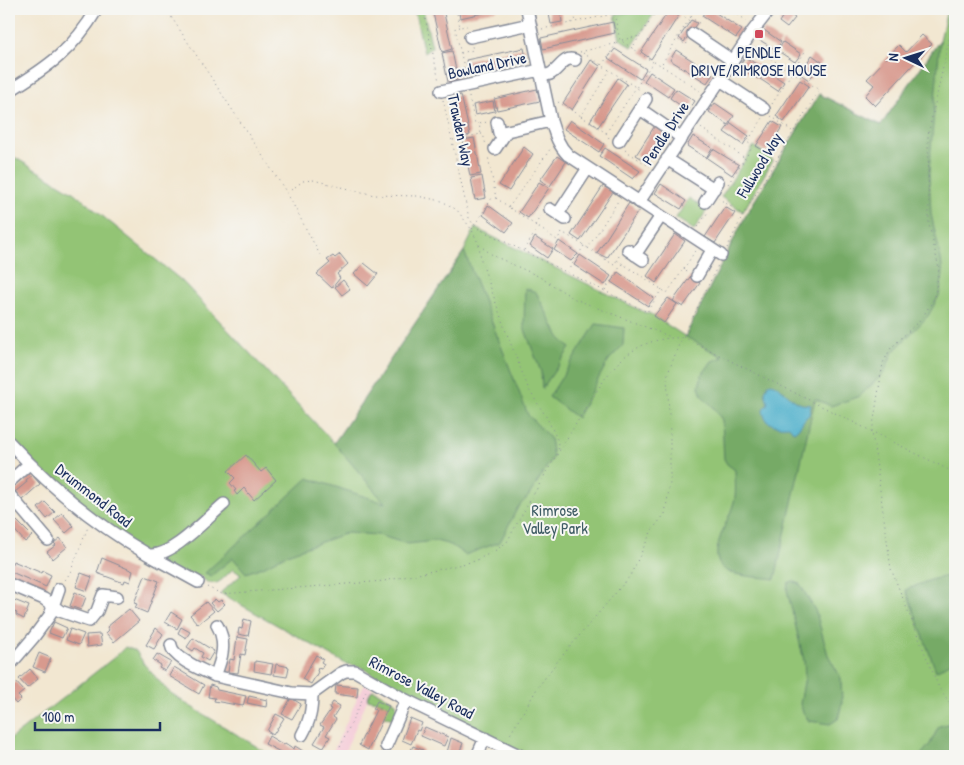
<svg xmlns="http://www.w3.org/2000/svg" width="964" height="765" font-family="'Patrick Hand',sans-serif">
<style>
.built{fill:#f5cfda}
.green{fill:#93c474;stroke:#577a69}
.forest{fill:#76aa66;stroke:#486c62}
.water{fill:#4cafcb;stroke:#346f94}
.building{fill:#d89a8e}
.lines{fill:none;stroke-linecap:round;stroke-linejoin:round}
.minor-casing{stroke:#868b98;stroke-width:14}
.path{stroke:#868b98;stroke-width:1;stroke-dasharray:1 4;stroke-linecap:butt}
.minor{stroke:#fff;stroke-width:11}
.poi-dot{fill:#d1495b;stroke:#f6f6f2;stroke-width:2}
.labels{text-anchor:middle;dominant-baseline:central;stroke-width:4;stroke-linejoin:round;paint-order:stroke}
.poi-label{font-size:16px;fill:#1b2f5e;stroke:#f6f6f2}
.street-label{font-size:16px;fill:#1b2f5e;stroke:#f6f6f2}
.park-label{font-size:16px;fill:#3f5c65;stroke:#f6f6f2}
</style>
<rect width="100%" height="100%" fill="#f6f6f2"/>
<filter id="ink" filterUnits="userSpaceOnUse"><feTurbulence type="fractalNoise" baseFrequency=".02" numOctaves="2"/><feDisplacementMap in="SourceGraphic" scale="10" xChannelSelector="R" yChannelSelector="G"/><feConvolveMatrix kernelMatrix="1 2 1 2 8 2 1 2 1" color-interpolation-filters="sRGB"/></filter>
<filter id="wash" filterUnits="userSpaceOnUse"><feTurbulence type="fractalNoise" baseFrequency=".0096" numOctaves="4" result="noise"/><feDisplacementMap in="SourceGraphic" scale="20" xChannelSelector="R" yChannelSelector="G"/><feGaussianBlur stdDeviation="1.12" result="paint"/><feColorMatrix in="noise" values="0 0 0 0 0 0 0 0 0 0 0 0 0 0 0 0 0 1.4 0 .05"/><feComposite in="paint" operator="in"/></filter>
<g filter="url(#wash)">
<rect width="100%" height="100%" fill="#f2e7d1"/>
<path class="built" d="M365 684 376 691H371L343 756H331L356 701 357 693 360 694Z"/>
<path class="green" d="M414 9H423L432 47 424 53Z
M628 9H657L632 47 620 39 615 15 628 12Z
M947 9H955V756H529L390 686 361 667 346 664 220 593 241 575 233 569C222 579 215 592 200 576L189 584 164 571 94 518 24 453 9 436V154L73 192 182 281 334 443 464 251 475 228 648 314 649 313 686 337V335L746 215 819 94 881 125 940 40Z
M754 146 773 160 743 212 721 197Z
M689 198 707 210 694 230 676 218Z
M125 647 136 651 144 664 168 691 185 703 264 751 263 756H9V740L116 656Z
M374 690 396 703 397 708 393 719 384 716 388 705 377 701 367 699 371 691Z"/>
<path class="forest" d="M940 40 929 173 931 214 941 259 943 275 939 296 928 316 893 352 884 373 860 396 831 406 815 399 775 579C761 577 745 577 732 573 700 563 728 524 733 505 737 495 735 481 735 470L727 464 724 459 722 420 714 408 702 396 699 386 702 375 712 361 723 357 686 337V335L746 215 819 94 881 125Z
M464 251 528 415 550 438 553 457 528 497 518 507 500 542 465 555 451 545 436 541 407 544 378 535 347 533 287 554 265 566 246 573 233 558 211 576 205 573 308 478 385 503 334 443Z
M525 288 536 292 559 337 570 348 542 389 541 372 524 327Z
M596 324 624 328 623 345 608 361 577 418 549 397Z
M955 574V660L936 671 906 590 930 580Z
M793 581 800 584 816 612 828 655 841 678 842 703 838 719 830 724 809 721 803 712 800 704 805 677 804 661 787 590 788 583Z
M955 722V742L951 756H920L930 744 939 726Z"/>
<path class="water" d="M772 383C783 388 789 398 799 403 802 405 808 404 811 405L809 415C802 420 801 428 794 432L789 426C775 427 765 425 763 409L768 403 765 392 768 384Z"/>
<g id="blocks">
<path class="building" d="M432 9H443L452 49 442 52Z
M458 9H497V10L460 18Z
M548 9H560L562 22 551 24Z
M670 9 679 15 651 59 641 52Z
M706 9H710L742 30 736 38 702 16Z
M786 11 795 18 787 28 779 22Z
M691 20 697 23 684 42 679 38Z
M613 22 615 33 543 49 541 38Z
M764 30 781 42 776 50 758 39Z
M922 35 932 44 875 106 865 96 874 85 867 79 899 45 906 52Z
M783 42 801 54 795 62 778 51Z
M524 48 526 58 469 71 466 60Z
M615 49 646 69 640 79 608 58Z
M676 50 713 74 707 83 670 60Z
M452 51 458 80 448 82 442 53Z
M812 55 822 62 809 80 800 74Z
M745 57 764 69 758 79 739 66Z
M591 60 600 66 572 110 563 103Z
M766 70 784 82 778 91 760 79Z
M650 72 674 88 668 97 644 81Z
M618 78 627 84 598 127 590 121Z
M800 80 809 86 784 122 776 116Z
M537 89 540 101 497 110 494 99Z
M676 89 695 101 688 111 670 98Z
M461 95 470 135 460 138 451 97Z
M493 101 495 111 475 115 473 105Z
M715 103 734 116 728 125 709 112Z
M570 120 604 144 599 152 564 129Z
M772 121 782 127 766 152 756 146Z
M731 123 749 136 743 145 724 132Z
M656 124 666 131 646 161 636 155Z
M693 136 712 148 706 158 687 146Z
M474 138 481 174 470 176 463 140Z
M524 147 533 154 509 191 499 185Z
M605 148 640 171 633 179 599 156Z
M713 149 739 165 732 175 707 158Z
M557 156 566 162 550 186 540 180Z
M482 176 486 198 475 200 471 178Z
M539 182 549 188 528 218 519 212Z
M661 184 686 201 681 209 655 193Z
M603 186 613 192 580 241 571 235Z
M629 203 639 210 607 258 597 253Z
M488 205 513 223 506 232 483 215Z
M725 207 735 213 715 243 705 237Z
M675 234 685 241 656 283 647 276Z
M535 237 553 249 547 258 530 246Z
M559 241 578 254 571 261 554 250Z
M340 254 348 264 337 274 340 278 332 288 317 274 330 263 327 260 333 256 335 258Z
M580 255 611 276 605 285 574 265Z
M364 263 378 274 368 286 354 274Z
M618 272 654 298 648 306 611 282Z
M690 277 700 283 683 307 673 301Z
M343 280 350 289 342 295 335 287Z
M668 298 677 304 664 323 654 316Z
M246 455 261 472 266 468 276 480 254 500 244 488 237 495 234 491 236 490 230 483 235 478 228 471Z
M32 475 40 484 22 500 15 492 27 482 26 480Z
M45 502 55 512 47 519 38 508Z
M62 513 74 526 66 533 54 520Z
M17 521 32 536 25 542 11 526Z
M60 538 67 547 53 559 47 552 56 545 54 543Z
M102 558 133 571 130 582 125 580 124 583 97 573Z
M13 561 42 573 43 571 51 575 46 587 9 571Z
M81 573 92 577 87 591 76 587Z
M145 576 159 581 147 613 135 608 137 604 134 603Z
M75 592 86 597 81 610 70 606Z
M9 598 29 606 24 619 16 615 17 613 9 610Z
M215 599 218 602 221 600 225 604 217 611 210 603Z
M206 602 214 611 198 624 190 615Z
M129 609 139 621 114 642 106 633 109 630 107 627Z
M171 612 182 619 177 629 165 622Z
M244 619 251 621 248 636 238 634 239 628 242 629Z
M54 622 67 628 62 638 49 633Z
M181 627 190 632 186 638 178 633Z
M156 628 163 634 154 649 146 645Z
M70 629 84 634 79 645 66 640Z
M100 634 102 645 87 647 86 635Z
M237 637 248 639 245 655 241 654 238 673 228 672 230 659 234 660Z
M193 638 214 651 208 661 201 657 203 653 195 648 193 651 187 647Z
M39 653 51 658 45 672 33 667Z
M157 654 171 662 165 671 159 668 161 665 153 660Z
M316 655 323 659 321 662 324 664 321 669 318 668 317 671 318 672 311 684 302 679Z
M255 661 273 664 271 674 254 671Z
M276 664 289 667 287 677 274 675Z
M174 667 204 685 199 694 169 676Z
M30 669 38 679 27 688 19 679Z
M15 681 24 691 18 696 21 699 16 704 9 696V687Z
M210 685 216 687 217 690 246 696 243 706 214 701 215 698 208 697Z
M336 685 358 687 357 697 335 694Z
M249 696 267 700 266 707 247 703Z
M291 698 301 704 292 719 282 714Z
M377 701 389 706 368 750 359 745 376 710 373 709Z
M333 702 340 706 333 717 336 719 326 735 330 737 323 748 314 743 324 727 320 725 331 709 329 708Z
M276 714 284 718 273 735 267 731Z
M410 718 422 723 419 731 417 730 411 744 402 740Z
M425 727 448 737 444 746 421 736Z
M269 736 284 745 285 743 294 749 295 746 303 751 300 756H288L265 744Z
M451 738 463 743 458 756H446Z
M413 746 423 750 422 754 419 753 418 756H408Z"/>
</g>
</g>
<g filter="url(#ink)">
<use href="#blocks" fill-opacity="0" stroke="#868b98" stroke-width="1"/>
<g class="lines">
<defs>
<path id="minor" d="M527 9 551 121C555 134 558 145 568 155L721 255
M693 34 733 61
M470 37 530 24
M541 76C544 75 547 75 550 74 559 70 564 55 575 60
M720 80 764 109
M9 91C48 67 73 50 97 9
M441 91 540 70
M640 109 682 138
M507 131 551 121
M619 141 646 99
M495 149 507 131 499 133 497 122
M667 159 714 189
M639 202 752 32 770 9
M705 202 718 182
M550 209 565 219
M558 214 588 168
M628 250 643 260
M635 255 661 216
M697 276 712 250
M9 442C49 486 97 525 149 555 172 557 206 519 224 504
M9 482 29 464
M9 494 48 540
M149 555 198 582
M9 584 44 599 60 611 89 621 97 611 103 595 117 597
M217 625C227 642 222 659 215 676L292 693 312 694 341 673 346 671H355L406 700 521 756
M171 645C173 659 203 670 215 676
M9 666 33 638 50 615 59 589
M302 735C310 721 312 710 312 694
M386 746 406 700
M477 756 485 738"/>
</defs>
<use href="#minor" class="minor-casing"/>
<path class="path" d="M166 9 287 193 320 255
M423 9 439 81
M456 9 460 27 467 26
M573 9 576 22
M597 9 599 17
M672 9 689 20 677 38
M730 9 747 21
M952 9 950 36 928 135 929 224 939 269 935 297 922 318 891 348 883 363 872 432 891 569 939 688 955 710
M630 11 640 9
M614 14 620 40 632 48 658 9
M690 17 699 23 698 25
M691 17 696 9
M460 27 455 28 466 76
M542 29 627 11 626 9
M622 40 640 36
M580 52 617 43
M461 53 473 50 472 46
M583 53 640 90
M654 62 661 65 677 39 686 45 687 43
M602 65 619 40
M662 66 700 91
M469 97 475 124H478
M443 100 469 218 475 227 647 312 662 289
M558 102 581 116
M772 104 806 50
M771 116 792 131
M701 128 745 158
M606 133 653 62 632 48
M481 134H483L486 145
M609 138 606 133 581 116 610 70
M453 140 481 134 479 124 487 122
M625 150 650 167
M728 184 753 146 747 142 763 118
M287 193 303 181 313 180 374 195 417 196 442 201 457 210 472 230 479 245 481 260 505 329 529 390 547 418 557 439 559 450
M496 198 509 207 551 148
M718 198 742 214
M510 208 535 225 542 214
M535 225 557 240 562 232 588 248 618 201
M698 227 708 212
M472 229 492 198H496L488 156
M479 245 494 256 538 276 575 299 671 337
M588 248 614 265 617 260
M727 248 743 215 819 90 795 73 790 72 755 47
M524 250 538 228
M619 256 617 260 667 293 683 270 688 273
M684 269 695 251
M567 272 584 246
M605 290 622 264
M683 337 955 473
M65 580 70 573 88 527
M207 587 222 594 384 581 428 572 475 561 496 550 507 542C531 497 557 454 584 411 598 390 610 366 631 352 645 342 664 337 681 338L685 334 718 265
M508 738 538 687 557 662 630 576 652 530 665 514 670 483V432L667 376 681 339
M336 756 367 689"/>
<use href="#minor" class="minor"/>
</g>
</g>
<rect class="poi-dot" x="754" y="29" width="10" height="10" rx="2.5"/>
<g class="labels">
<g class="poi-label">
<text x="759" y="52">PENDLE<tspan x="759" dy="18">DRIVE/RIMROSE HOUSE</tspan></text>
</g>
<g class="street-label">
<text transform="translate(487 65) rotate(-12)">Bowland Drive</text>
<text transform="translate(461 130) rotate(78)">Trawden Way</text>
<text transform="translate(665 133) rotate(-57)">Pendle Drive</text>
<text transform="translate(759 165) rotate(-59)">Fullwood Way</text>
<text transform="translate(94 495) rotate(38)">Drummond Road</text>
<text transform="translate(422 687) rotate(28)">Rimrose Valley Road</text>
</g>
<g class="park-label">
<text x="555" y="510">Rimrose<tspan x="555" dy="18">Valley Park</tspan></text>
</g>
</g>
<rect width="964" height="765" fill="none" stroke="#f6f6f2" stroke-width="30"/>
<g transform="translate(906 58) rotate(274)" stroke="#f6f6f2" stroke-width="4" paint-order="stroke">
<path d="M0-4L9 19L0 12L-9 19Z" fill="#1b2f5e"/>
<text y="-8" font-size="14" font-weight="bold" text-anchor="middle" fill="#1b2f5e">N</text>
</g>
<path d="M35 722v8h125v-8" fill="none" stroke="#1b2f5e" stroke-width="2.5"/>
<text x="42" y="722" font-size="15" fill="#1b2f5e" stroke="#f6f6f2" stroke-width="4" paint-order="stroke">100 m</text>
</svg>
